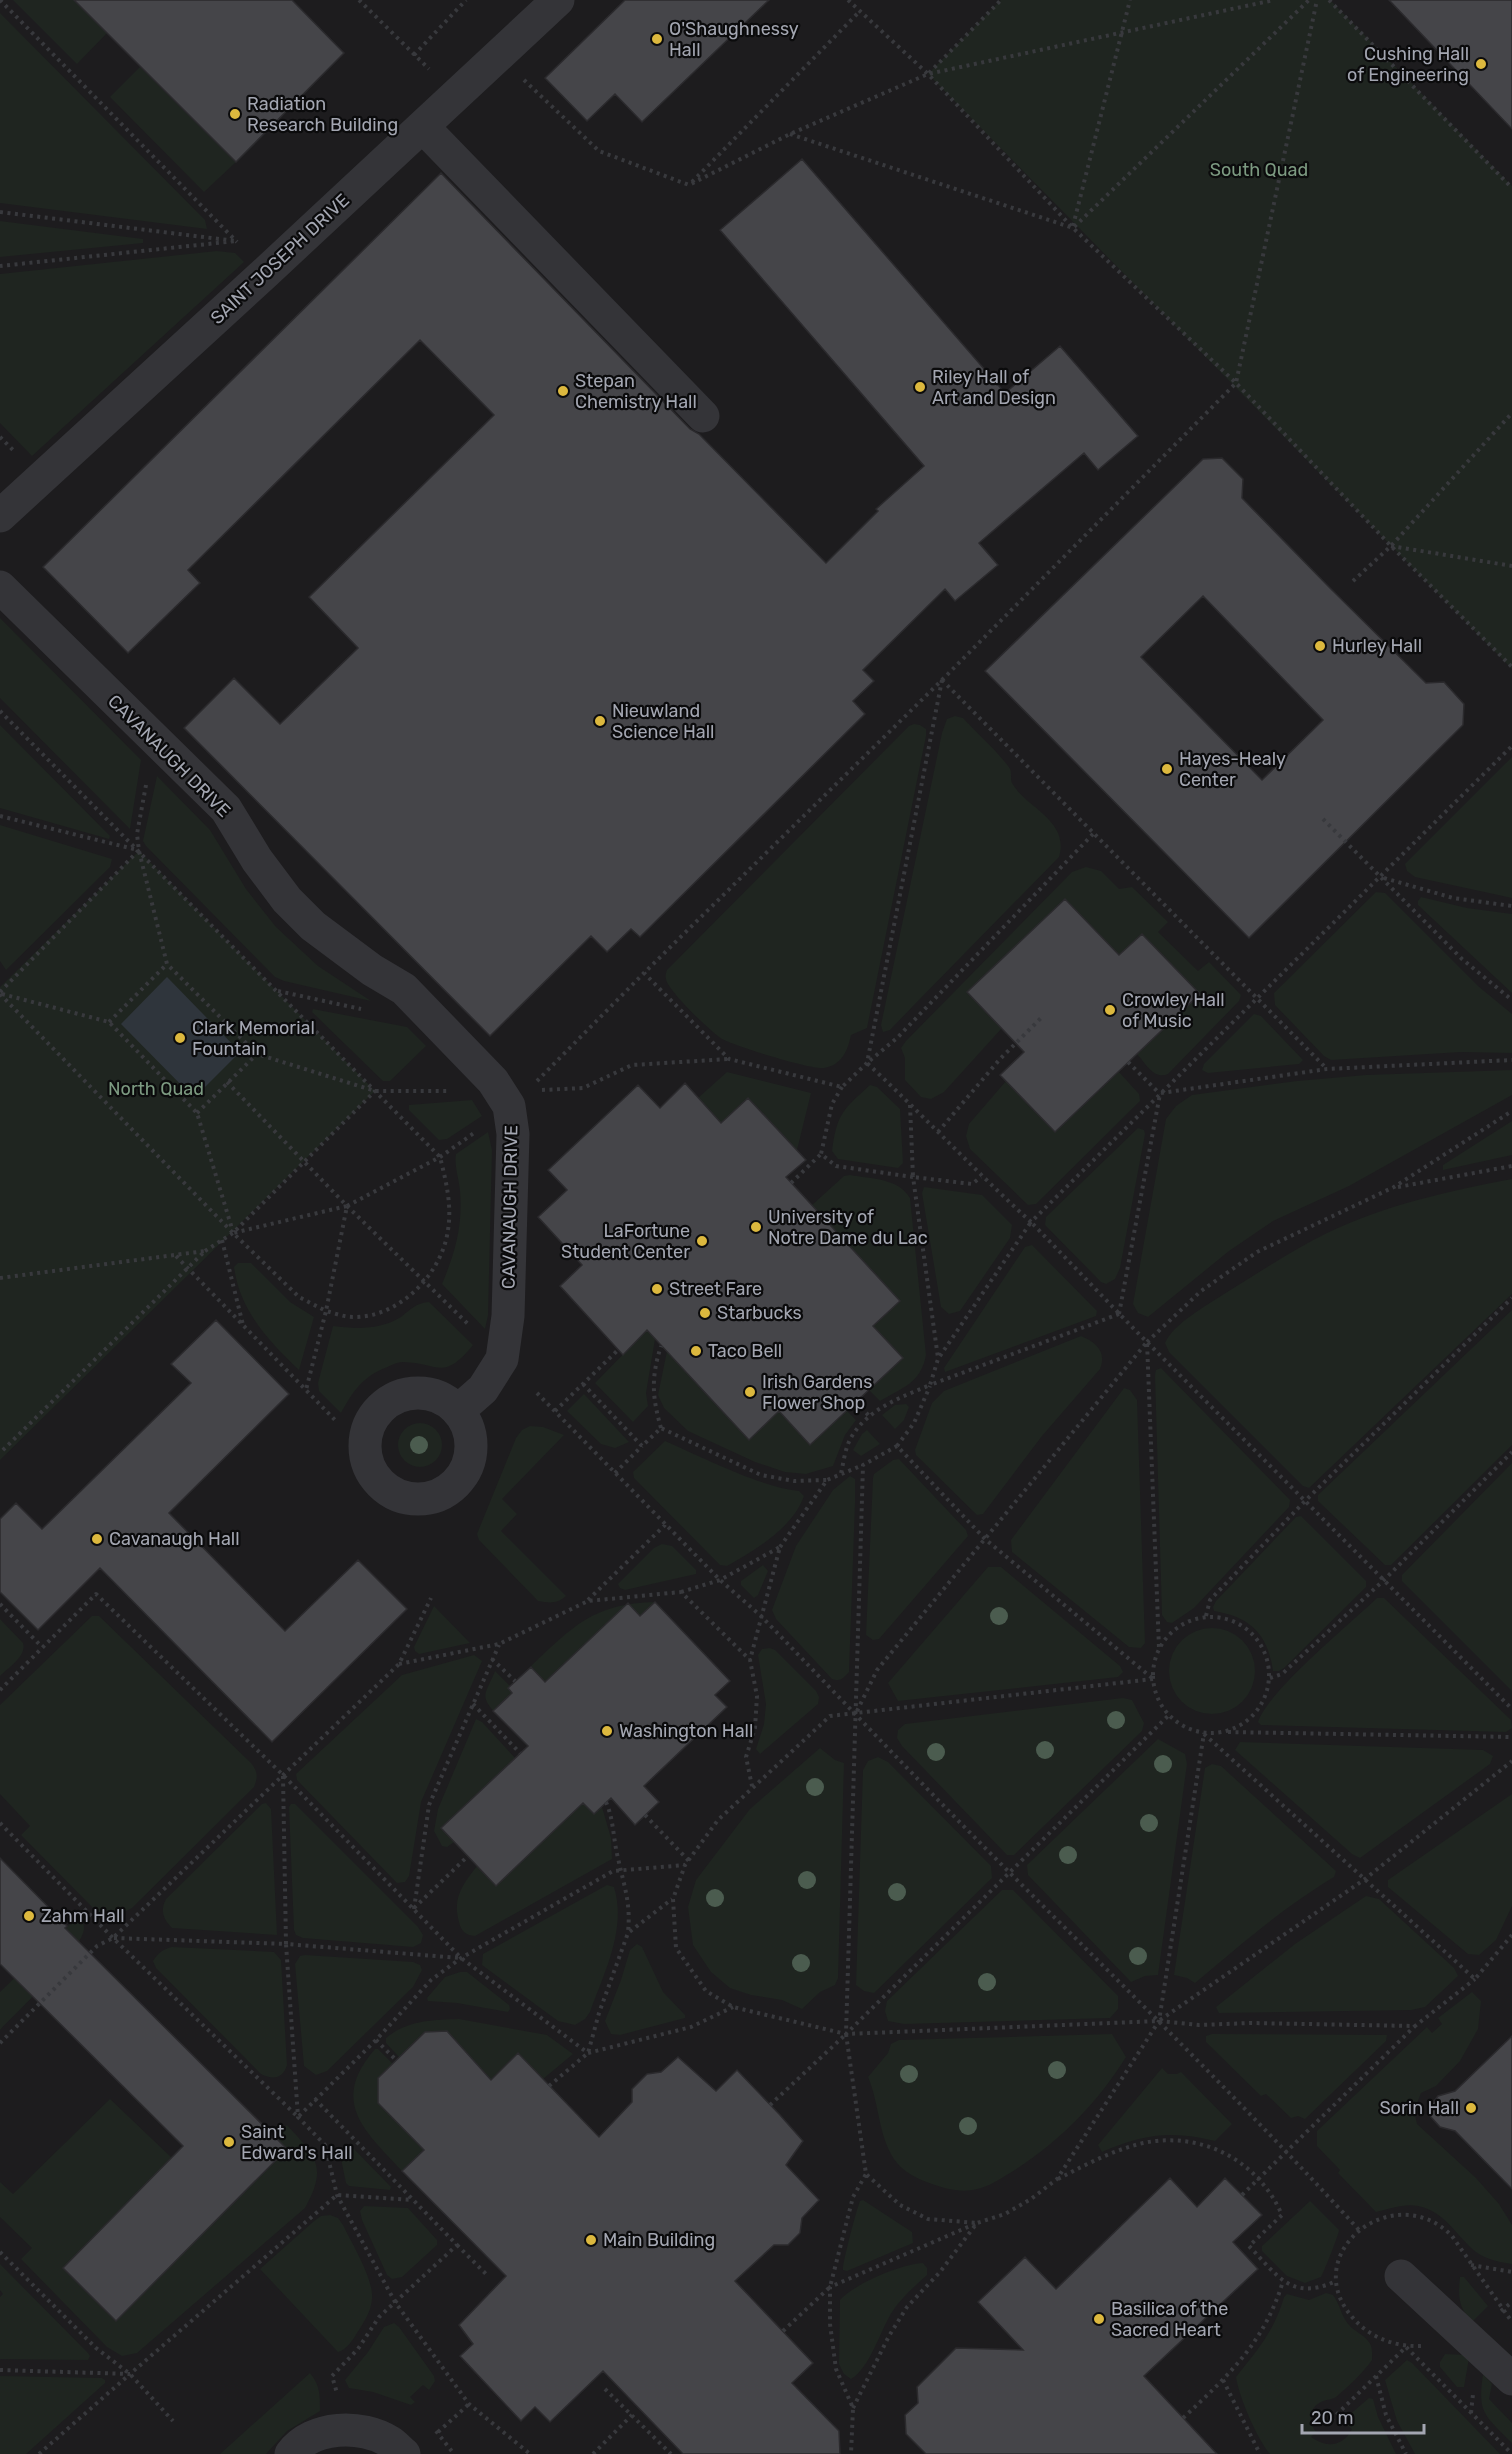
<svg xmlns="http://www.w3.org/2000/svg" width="1512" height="2454" font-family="Rubik,sans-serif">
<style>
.built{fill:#1d1c1e}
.green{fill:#1f2520}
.water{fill:#2f353c}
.building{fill:#454549;stroke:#2b2a2d;stroke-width:1.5;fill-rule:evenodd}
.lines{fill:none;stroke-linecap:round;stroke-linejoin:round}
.path{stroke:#38393d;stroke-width:4;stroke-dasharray:3 4.5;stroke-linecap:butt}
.minor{stroke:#343438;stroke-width:33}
.tree{fill:#4b5c4f}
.poi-dot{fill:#dcb83e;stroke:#0b0b0c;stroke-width:2}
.labels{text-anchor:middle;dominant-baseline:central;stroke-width:4.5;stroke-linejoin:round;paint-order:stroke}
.poi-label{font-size:18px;fill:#a3a6b1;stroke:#0b0b0c;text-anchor:start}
.park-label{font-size:18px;fill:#7c9a81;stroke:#0b0b0c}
.street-label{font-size:18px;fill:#a3a6b1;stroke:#0b0b0c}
</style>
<rect width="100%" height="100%" fill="#101011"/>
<path class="built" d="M0 0H1512V2454H0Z"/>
<path class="green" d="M13 0H74L107 33 77 64Z
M1001 0H1330L1512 186V669L928 74Z
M0 13 205 220 207 229 0 203Z
M140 67 236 162 204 192 110 97Z
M0 221 143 239V243L0 257Z
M217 251 235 253 244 262 32 456 0 423V274Z
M0 618 141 760 130 829 0 698Z
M955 716 963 718C972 728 1005 759 1010 769 1012 773 1010 779 1012 783 1026 808 1070 820 1059 857L914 1005 890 1030 883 1032 881 1025 942 733 947 719Z
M914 724 920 725 926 729V736L867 1028 851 1035C848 1050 842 1065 824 1068 811 1070 735 1046 722 1039 712 1033 667 990 666 979 665 976 666 973 667 970L909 726Z
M0 725 110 836 109 839 0 808Z
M1512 757V898L1415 877 1407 871 1405 864Z
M157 776 210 830 246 889 276 927 318 966 371 1001 284 981 275 977 146 846 143 841Z
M0 825 112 859 110 867 6 970 0 961Z
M139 851 375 1091 0 1460V987Z
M1086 867 1101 871 1119 889 1132 887 1168 922 1158 932 1198 971 1209 962 1241 995 1239 1001 1168 1074C1154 1080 1146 1064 1137 1054L1200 994 1142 934 1091 982 1075 966 1104 939 1065 899 968 991 1002 1028 944 1092 931 1099 921 1097 905 1080V1058L901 1048 906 1041 1072 872Z
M1376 892 1385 893 1478 986 1512 1014V1053L1461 1052 1331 1060 1324 1056 1275 1005 1274 993Z
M1421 897 1467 908 1512 914V993L1418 905V901Z
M313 1009 407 1027 426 1046 390 1081H383L312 1012Z
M1254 1014 1261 1016 1303 1060 1299 1064 1208 1073 1202 1070 1204 1064Z
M1512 1070V1095L1349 1186 1273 1221 1229 1251 1148 1317 1138 1313 1133 1304 1166 1119 1176 1106 1192 1095 1297 1081 1366 1075Z
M727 1072 811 1093 797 1150 748 1098 721 1123 698 1098Z
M1119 1072 1139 1094 1140 1101 1036 1204 1028 1205 970 1149 966 1136 969 1124 1006 1081 1055 1132Z
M870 1085 877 1087 900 1109 903 1163 898 1168 838 1159 832 1151C837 1113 843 1110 870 1085Z
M472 1100 482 1116 447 1139 439 1140 409 1110V1105Z
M1512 1121V1155L1443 1170V1165Z
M1138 1128 1144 1130 1145 1134 1120 1268 1115 1279 1106 1284 1101 1282 1045 1225 1046 1217Z
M488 1132 492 1150 488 1315 485 1329 442 1284C455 1253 463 1225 460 1191 459 1179 454 1166 456 1154Z
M850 1175C872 1179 898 1178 910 1198L926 1355C921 1383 902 1388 880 1401L869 1390 903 1358 873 1326 900 1301 811 1206 844 1176Z
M1512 1179V1294L1309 1488 1303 1486 1169 1352 1165 1343C1173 1324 1206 1306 1224 1294 1258 1273 1291 1251 1327 1233 1385 1205 1449 1191 1512 1179Z
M924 1187 982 1195 1012 1225 1010 1238 960 1311 949 1314 941 1307 922 1193Z
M1032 1245 1097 1311 1096 1316 945 1372 944 1368 1025 1247Z
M238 1263H251L290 1302 314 1317 299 1370C268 1340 240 1311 234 1267Z
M429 1302 473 1345C443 1382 439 1363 403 1362 397 1362 390 1366 385 1368 362 1377 352 1393 341 1413L319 1391 318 1383 333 1326C356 1329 380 1330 401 1317 411 1309 416 1303 429 1302Z
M1512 1310V1445L1391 1565H1385L1318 1501V1495Z
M647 1330 655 1339 646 1393 648 1406 633 1422 595 1383Z
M1081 1336C1096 1342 1107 1352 1100 1369L1042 1436 983 1514 977 1515 916 1455 915 1450 932 1403 944 1391Z
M667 1351 749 1440 779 1411 810 1445 847 1411 856 1420 845 1435 833 1466 806 1474 785 1472 755 1462 688 1431 664 1408 658 1395Z
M1161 1368 1290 1500 1289 1507 1194 1608 1172 1623 1167 1622 1162 1615 1155 1375 1156 1370Z
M1124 1388 1130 1390 1137 1400 1145 1643 1141 1648 1129 1647 1012 1552 1011 1540Z
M584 1394 629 1442 615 1448 601 1444 567 1411Z
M906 1404 909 1407 904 1420 895 1429 882 1415 895 1405Z
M398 1445a22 22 0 1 1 44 0a22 22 0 1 1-44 0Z
M530 1426 543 1427 564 1435 502 1499 517 1514 501 1531 566 1596C557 1604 550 1603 538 1601L479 1540 477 1534 516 1438 522 1430Z
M867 1430 880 1444 861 1456 853 1450 862 1434Z
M665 1441C702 1457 760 1487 799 1491L804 1496C793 1528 754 1551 727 1566L720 1565 634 1478 633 1472Z
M899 1459 966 1530 968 1536 879 1639 873 1640 866 1635 873 1478 874 1474 893 1460Z
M1512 1463V1691L1402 1581V1575Z
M850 1476 855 1479V1503L849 1672C843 1678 841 1682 832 1679L776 1619 772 1610 796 1546 833 1490Z
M1301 1516 1366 1581V1587L1284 1668 1279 1671H1273C1268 1635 1251 1617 1214 1611L1213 1607 1216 1601 1296 1517Z
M662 1544 672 1546 696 1570V1574L625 1590 620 1588 618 1584 654 1548Z
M763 1565 768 1571 758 1595 754 1598 741 1585V1581Z
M988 1567H1001L1120 1666 1123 1672 1118 1677 898 1701 888 1683Z
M1377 1598H1384L1511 1720 1512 1728 1506 1732 1261 1725 1258 1722C1267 1692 1351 1623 1377 1598Z
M655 1602 640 1616 628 1603 545 1682 531 1666C572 1627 594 1603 655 1602Z
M434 1606 470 1643 419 1654 415 1651 414 1647Z
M92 1616H99L251 1763C258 1772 258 1777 254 1787L132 1908 111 1919 98 1913 21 1835 30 1826 0 1794V1705Z
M0 1619 23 1643C27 1656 9 1667 0 1676Z
M1169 1671a43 43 0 1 1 86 0a43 43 0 1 1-86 0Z
M770 1648 775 1650 816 1691 819 1697 818 1704 760 1754 756 1749 764 1724 766 1704 758 1655 762 1649Z
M474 1655 482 1661 421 1802 409 1876 405 1882 397 1883 297 1780 296 1774 402 1675Z
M495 1671 510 1686 508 1688 512 1693 498 1706 497 1715C478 1695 486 1694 495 1671Z
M1123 1698 1132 1700 1144 1723 1142 1731 1014 1855H1007L902 1746 897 1738 898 1730 905 1724Z
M476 1719 482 1722 515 1758 441 1828 454 1842 447 1847 442 1846 434 1831 438 1809Z
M1158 1739 1185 1754 1187 1764 1158 1975 1145 1976 1131 1982 1028 1875 1027 1865Z
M1240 1742 1483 1750 1493 1756 1490 1764 1360 1858 1352 1854 1235 1750Z
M820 1748 835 1760 844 1763 838 1978 835 1985 820 1992 802 2009 782 2000 751 1995 730 1988 711 1972 693 1945 688 1907 696 1880 750 1809Z
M878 1757 888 1762 991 1866 992 1878 874 1993 864 1991 856 1985 863 1770 868 1761Z
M1212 1764 1221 1766 1336 1871 1334 1877C1281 1909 1242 1944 1195 1983L1187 1978 1174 1975 1205 1768Z
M1512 1794V1906L1496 1940 1479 1955 1468 1954 1388 1887V1880Z
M266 1803 271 1809 277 1935 172 1928C163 1919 160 1910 166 1899L262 1804Z
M583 1803 602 1807 611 1838 612 1859 475 1936C465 1935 461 1931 459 1922 452 1898 463 1884 477 1866L496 1885Z
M291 1804H295L418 1927 423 1935 421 1943 413 1947 303 1938 296 1935 294 1930 289 1807Z
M607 1885 614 1887C627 1929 604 1973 590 2012L585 2019 575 2025 558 2021 482 1965 483 1954Z
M1002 1890H1013L1118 1996V2009L1110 2018 904 2024 888 2021 885 2011 887 2001Z
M1366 1896 1379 1899 1454 1968 1458 1976 1425 2007 1411 2010 1219 2013 1216 2007 1295 1944Z
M78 1916C81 1920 84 1922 84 1928 84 1949 17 2012 0 2030V1992Z
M637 1944 642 1947 663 1992 685 2015V2018L620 2035 611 2034 605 2021 621 1980 630 1950Z
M172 1947 274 1952 281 1960 287 2065C283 2079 273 2080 261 2074L156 1968 153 1961C158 1953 163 1949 172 1947Z
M305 1955 413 1962 420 1965 422 1970 413 1987 327 2071 316 2075 304 2066 295 1964 300 1956Z
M460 1972H467L509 2005 510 2009 508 2012 457 2003 428 2001 427 1998 445 1977Z
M1472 1992 1481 2001 1478 2029 1460 2061 1436 2086 1421 2093 1414 2111 1417 2124 1476 2178 1499 2204 1512 2225V2264C1500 2262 1487 2260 1476 2252 1456 2236 1446 2212 1418 2206 1405 2203 1389 2209 1376 2212L1338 2173 1340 2170 1317 2146V2131L1427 2027 1432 2033 1442 2024 1438 2018Z
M459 2019 547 2035 573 2054 543 2079 518 2053 491 2080 447 2031 425 2032 399 2057 386 2043V2038C408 2020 432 2020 459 2019Z
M1112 2034 1126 2057C1097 2104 1057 2144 1010 2173 1000 2179 988 2187 977 2189 962 2193 946 2189 932 2184 920 2180 905 2173 897 2163 878 2139 880 2105 868 2077L888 2053 891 2044 899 2040Z
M1212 2034 1387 2035 1386 2041 1305 2119 1298 2116 1291 2118 1266 2094 1261 2096 1206 2042V2036Z
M375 2049H378L393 2064 378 2078V2103L424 2150 402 2171C365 2131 329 2102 375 2049Z
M1162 2068 1168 2074H1177L1181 2072 1232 2124 1215 2141C1173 2130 1142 2134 1102 2152L1098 2145Z
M110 2099 172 2158 63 2268 116 2321 287 2150 274 2137 287 2125C316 2157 328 2166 305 2208L137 2353 122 2356 107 2347 21 2259 32 2248 0 2217V2182L13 2194Z
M347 2147 354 2149 391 2187 390 2190 349 2186 346 2183 340 2154Z
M863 2200 912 2232 913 2243 847 2271 843 2270C842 2264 857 2208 860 2201Z
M1310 2201 1339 2230C1339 2234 1324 2272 1321 2277L1305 2283 1287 2276 1262 2251V2246Z
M364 2206 408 2208 437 2240V2245L402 2277 392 2279 387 2275 362 2220 360 2211Z
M330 2215 338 2218 343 2225C352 2244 374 2279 372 2299 371 2312 364 2322 357 2333 353 2340 346 2350 338 2352L260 2269 313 2222 321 2216Z
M923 2263 927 2268V2275C915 2286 901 2298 892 2312 880 2331 870 2368 851 2379L844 2374 839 2364 840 2300C854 2284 901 2264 923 2263Z
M0 2264 88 2353 90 2356 88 2360 0 2359V2297L3 2294 0 2290Z
M1460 2277H1464L1488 2306 1472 2322C1458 2307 1458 2296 1460 2277Z
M1326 2293 1333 2295C1340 2304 1341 2316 1349 2325 1354 2331 1364 2335 1368 2341 1373 2346 1372 2353 1372 2360 1363 2373 1348 2387 1336 2397 1332 2400 1328 2399 1323 2401 1309 2407 1307 2421 1316 2432L1311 2437C1326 2448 1343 2447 1352 2429L1348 2426V2416L1369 2398 1373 2399 1378 2417 1396 2454H1270C1257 2439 1239 2397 1236 2377 1256 2352 1275 2330 1284 2297L1287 2294 1309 2300Z
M394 2323 399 2327 434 2376 435 2381 429 2390 423 2385 410 2397 415 2402 411 2405 373 2392 349 2388 345 2380 368 2352 384 2327Z
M1445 2354 1466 2355 1469 2358 1464 2387H1457L1440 2367V2362Z
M1407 2360 1412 2363 1500 2454H1415L1397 2421 1385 2380Z
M310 2373C320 2385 320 2395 320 2411L287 2431 266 2454H220Z
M1483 2374 1492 2384 1489 2399 1512 2423V2443C1485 2415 1477 2414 1483 2374Z
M0 2376 102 2378 105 2380V2383L26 2454H0Z"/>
<path class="water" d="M167 977 240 1052 194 1098 121 1024Z"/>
<path class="building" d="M74 0H292L344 53 236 162Z
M625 0H769L642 122 615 94 587 121 545 78Z
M1389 0H1512V129Z
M802 159 1005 393 1060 346 1138 436 1098 470 1084 453 979 543 998 565 955 601 945 589 863 670 874 681 853 701 865 714 640 937 631 929 607 952 591 936 490 1036 184 728 234 678 280 724 358 648 309 597 494 415 420 340 188 570 200 583 128 653 43 567 441 173 690 429 699 434 826 563 878 511 876 509 924 466 720 230Z
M1222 458 1243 479 1242 498 1329 587 1426 683 1444 682 1464 704 1463 725 1249 938 985 671 1203 459ZM1203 596 1323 720 1262 780 1141 657Z
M1065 899 1119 955 1142 934 1200 994 1055 1132 1000 1075 1024 1052 967 992Z
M685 1083 721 1123 748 1098 806 1160 786 1177 900 1301 873 1326 903 1358 810 1445 779 1411 749 1440 647 1330 623 1355 560 1286 582 1265 538 1217 567 1190 548 1170 638 1085 660 1108Z
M216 1320 289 1394 169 1513 285 1631 358 1560 407 1609 272 1742 100 1568 38 1630 0 1592V1519L16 1503 42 1529 191 1383 171 1364Z
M655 1602 730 1681 715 1695 727 1707 644 1786 659 1802 635 1825 611 1798 594 1814 583 1803 496 1886 441 1828 528 1746 493 1711 512 1693 508 1688 531 1667 545 1682 628 1603 640 1616Z
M0 1858 67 1926 65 1928 287 2149 116 2321 63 2268 183 2146 0 1964Z
M447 2031 491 2080 518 2053 599 2137 632 2102V2089L647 2074 661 2072 678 2057 716 2091 737 2070 780 2115 803 2141 786 2165 819 2200 802 2218 800 2233 788 2245H774L735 2281 813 2363 792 2383 839 2431 840 2454H683L603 2371 550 2422 535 2407 521 2421 460 2356 473 2344 459 2325 506 2276 402 2171 424 2150 378 2103V2078L425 2032Z
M1512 2036V2189L1455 2131 1440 2127 1430 2116 1431 2105 1438 2096 1455 2091Z
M1170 2178 1197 2207 1225 2178 1262 2215 1233 2242 1258 2269 1144 2376 1217 2454H926L906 2434 905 2415 918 2403 917 2387 956 2348 1023 2350 978 2302 1025 2257 1056 2289Z"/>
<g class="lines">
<path class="path" d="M0 0 237 242
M359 0 429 69
M848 0 928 74 1073 228 1236 383 1391 546 1512 667
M1329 0 1512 188
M414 55 466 0
M929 73 1001 0
M524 80 599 151 689 185 790 134 928 74 1274 0
M790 134 1073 228 1309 0
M692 182 860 11
M0 212 236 241 0 266
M1073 226 1130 0
M0 437 14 451
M1391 546 1512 566
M1353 581 1391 546 1512 413
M942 680 867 1063 842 1087 729 1059 644 973 942 680 1236 383 1317 0
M942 680 1327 1069
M0 711 440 1157C446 1181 452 1205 448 1230 442 1274 399 1318 353 1317 344 1317 334 1313 326 1311L347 1206 233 1233
M146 785 137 834 139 851 167 964 257 1054 375 1091H449
M0 816 138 850
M1323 819 1462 959 1512 1000
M1093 834 897 1038 867 1063C923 1115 975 1171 1031 1222L1512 746
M1384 878 1453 898 1512 906
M278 991 361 1009
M0 992 138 851
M0 994 233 1233 299 1297 326 1311 306 1390
M2 994 109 1022 197 1113 233 1232
M109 1022 167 964
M1128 1062 1160 1094
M537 1081 644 973
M227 1082 347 1206 469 1325
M842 1087 832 1104 821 1154 836 1166 913 1177 938 1358
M542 1090 583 1088 632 1065 729 1059
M1161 1093 1327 1069 1512 1060
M910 1105 913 1177 972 1184 981 1177
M197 1113 257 1054
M938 1132 1000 1059 1042 1017
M791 1183 821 1154
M1398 1187 1512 1166
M347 1206 440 1157 474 1133
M222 1240 243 1325
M205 1251 233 1233 375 1091
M176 1256 335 1420
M0 1278 205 1251 0 1453
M1119 1314 930 1385 938 1359 1031 1222 1134 1329 1512 1709
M1119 1314 1160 1094
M1147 1342 1201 1291 1257 1252 1394 1187 1512 1111
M583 1384 642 1446 661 1428 761 1475 794 1481 827 1480
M537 1393 720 1580 761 1616C844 1702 926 1789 1010 1873 1128 1991 1247 2107 1359 2230
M856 1402 870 1417
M555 1411 619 1349
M661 1428C652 1397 651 1377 661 1346
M897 1446 914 1423 930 1386
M615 1473 642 1446
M841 1473C844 1461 845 1447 852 1436 869 1408 902 1397 930 1385
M780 1547 827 1480 863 1465
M681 1592 720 1580 780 1547 750 1660
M588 1600 666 1524
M0 1604 42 1647
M1206 1616 1210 1600 1305 1501 1512 1298
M1153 1675a58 58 0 1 1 116 0a58 58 0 1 1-116 0Z
M492 1659 515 1681
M399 1664 499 1644 588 1601 681 1592 750 1660 757 1696 755 1728 746 1757 752 1786
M1152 1678 985 1539 897 1446 863 1465 846 2034 1169 1715
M1270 1678 1282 1674 1383 1581 1512 1452
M1153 1679 830 1716 718 1820 685 1865 673 1899 676 1948 706 1991 733 2007 846 2034 1159 2021 1199 2025 1251 2023 1415 2026 1475 1979
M0 1690 96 1594 283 1775 461 1958 588 2053 691 2027 733 2007
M473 1704 520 1753
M857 1711 877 1670 1147 1342 1159 1648
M1228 1732 1512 1737
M1204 1734 1475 1979 1512 1935
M283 1776 286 1944 460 1958
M606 1802C614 1820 613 1839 618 1858 624 1886 631 1903 628 1932
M645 1815 689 1861
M0 1823 113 1938 298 2117 376 2040 431 1980 461 1958 613 1871 685 1865
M414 1908 468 1856
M414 1909 429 1805 499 1645
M114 1938 286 1944 298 2117 325 2145 337 2195 395 2302 469 2404 530 2454
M1160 2020 1365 1879 1512 1761
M846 2034 866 2174 900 2205 928 2219 977 2223 830 2287V2324L836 2369 853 2408 851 2454
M376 2040 396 2060
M0 2043 97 1946 113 1938 399 1664 431 1598
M549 2086 588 2053 599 2013 628 1933 672 1899
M315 2099 457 2245 379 2317 358 2349 332 2376 337 2393
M770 2105 845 2035
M1058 2179C1085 2165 1113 2150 1143 2143 1202 2131 1258 2160 1282 2215L1249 2246C1277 2275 1291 2301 1334 2282
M1242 2195 1415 2026
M457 2245 488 2276
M0 2252 96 2348 130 2374 173 2421
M1471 2265 1512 2272
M1501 2311 1512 2302
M783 2331 830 2287 853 2197 866 2174
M1421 2346C1399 2347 1377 2340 1361 2326 1288 2261 1391 2174 1452 2236L1512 2322
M0 2370 130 2374 337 2195 413 2200
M1376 2376 1386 2415 1406 2454
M1223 2380 1260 2454
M605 2389 671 2454
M853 2408 889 2336 907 2307 940 2272 977 2223 1005 2214 1031 2199 1057 2179 1159 2021 1204 1733
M1471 2413 1473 2394
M1183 2418C1228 2376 1265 2342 1283 2281
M1331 2420 1406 2347 1512 2454
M436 2431 454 2454
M438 2432 469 2404
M39 2454 130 2374
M593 2454 632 2415"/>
<path class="minor" d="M423 127 703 416
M0 516 265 273 558 0
M0 587 226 809 257 860 287 900 313 926 372 970 404 989 493 1081 509 1106 513 1134 508 1316 502 1359 483 1389 458 1411
M365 1446a53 53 0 1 1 106 0a53 53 0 1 1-106 0Z
M1401 2276 1512 2379
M291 2454C312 2425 362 2424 390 2442 395 2445 399 2450 404 2454"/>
</g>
<g class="tree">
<circle cx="419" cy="1445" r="9"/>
<circle cx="999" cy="1616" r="9"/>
<circle cx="1116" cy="1720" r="9"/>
<circle cx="1045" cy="1750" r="9"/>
<circle cx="936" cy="1752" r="9"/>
<circle cx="1163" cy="1764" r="9"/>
<circle cx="815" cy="1787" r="9"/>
<circle cx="1149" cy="1823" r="9"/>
<circle cx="1068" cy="1855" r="9"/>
<circle cx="807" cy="1880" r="9"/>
<circle cx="897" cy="1892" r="9"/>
<circle cx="715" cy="1898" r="9"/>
<circle cx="1138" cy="1956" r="9"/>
<circle cx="801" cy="1963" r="9"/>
<circle cx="987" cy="1982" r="9"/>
<circle cx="1057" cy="2070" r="9"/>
<circle cx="909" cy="2074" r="9"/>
<circle cx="968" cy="2126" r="9"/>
</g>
<g class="poi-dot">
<circle cx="657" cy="39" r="6"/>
<circle cx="1481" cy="64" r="6"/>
<circle cx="235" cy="114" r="6"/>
<circle cx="920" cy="387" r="6"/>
<circle cx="563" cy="391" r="6"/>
<circle cx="1320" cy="646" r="6"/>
<circle cx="600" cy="721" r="6"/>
<circle cx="1167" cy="769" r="6"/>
<circle cx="1110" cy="1010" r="6"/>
<circle cx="180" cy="1038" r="6"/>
<circle cx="756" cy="1227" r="6"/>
<circle cx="702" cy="1241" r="6"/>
<circle cx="657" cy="1289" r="6"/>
<circle cx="705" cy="1313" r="6"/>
<circle cx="696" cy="1351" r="6"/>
<circle cx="750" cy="1392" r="6"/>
<circle cx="97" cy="1539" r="6"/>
<circle cx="607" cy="1731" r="6"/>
<circle cx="29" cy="1916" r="6"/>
<circle cx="1471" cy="2108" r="6"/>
<circle cx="229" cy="2142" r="6"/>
<circle cx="591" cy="2240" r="6"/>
<circle cx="1099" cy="2319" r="6"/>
</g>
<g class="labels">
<g class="poi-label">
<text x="669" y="29">O'Shaughnessy<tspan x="669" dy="21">Hall</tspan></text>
<text x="1469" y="54" text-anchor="end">Cushing Hall<tspan x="1469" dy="21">of Engineering</tspan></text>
<text x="247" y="104">Radiation<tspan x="247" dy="21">Research Building</tspan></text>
<text x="932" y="377">Riley Hall of<tspan x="932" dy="21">Art and Design</tspan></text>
<text x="575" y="381">Stepan<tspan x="575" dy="21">Chemistry Hall</tspan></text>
<text x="1332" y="646">Hurley Hall</text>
<text x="612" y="711">Nieuwland<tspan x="612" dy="21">Science Hall</tspan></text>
<text x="1179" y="759">Hayes-Healy<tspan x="1179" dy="21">Center</tspan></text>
<text x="1122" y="1000">Crowley Hall<tspan x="1122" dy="21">of Music</tspan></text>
<text x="192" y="1028">Clark Memorial<tspan x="192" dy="21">Fountain</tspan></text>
<text x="768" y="1217">University of<tspan x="768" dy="21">Notre Dame du Lac</tspan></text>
<text x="690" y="1231" text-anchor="end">LaFortune<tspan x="690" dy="21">Student Center</tspan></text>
<text x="669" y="1289">Street Fare</text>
<text x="717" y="1313">Starbucks</text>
<text x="708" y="1351">Taco Bell</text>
<text x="762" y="1382">Irish Gardens<tspan x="762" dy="21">Flower Shop</tspan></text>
<text x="109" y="1539">Cavanaugh Hall</text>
<text x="619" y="1731">Washington Hall</text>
<text x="41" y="1916">Zahm Hall</text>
<text x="1459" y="2108" text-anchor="end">Sorin Hall</text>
<text x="241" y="2132">Saint<tspan x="241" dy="21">Edward's Hall</tspan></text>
<text x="603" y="2240">Main Building</text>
<text x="1111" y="2309">Basilica of the<tspan x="1111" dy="21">Sacred Heart</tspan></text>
</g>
<g class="park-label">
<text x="1259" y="170">South Quad</text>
<text x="156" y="1089">North Quad</text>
</g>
<g class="street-label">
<text transform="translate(280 259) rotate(-43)">SAINT JOSEPH DRIVE</text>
<text transform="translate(169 756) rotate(45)">CAVANAUGH DRIVE</text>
<text transform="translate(510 1207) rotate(-89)">CAVANAUGH DRIVE</text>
</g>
</g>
<path d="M1302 2424v9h122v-9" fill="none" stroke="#a3a6b1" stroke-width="3"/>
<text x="1311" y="2424" font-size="18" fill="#a3a6b1" stroke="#0b0b0c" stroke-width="4.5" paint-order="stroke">20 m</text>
</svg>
